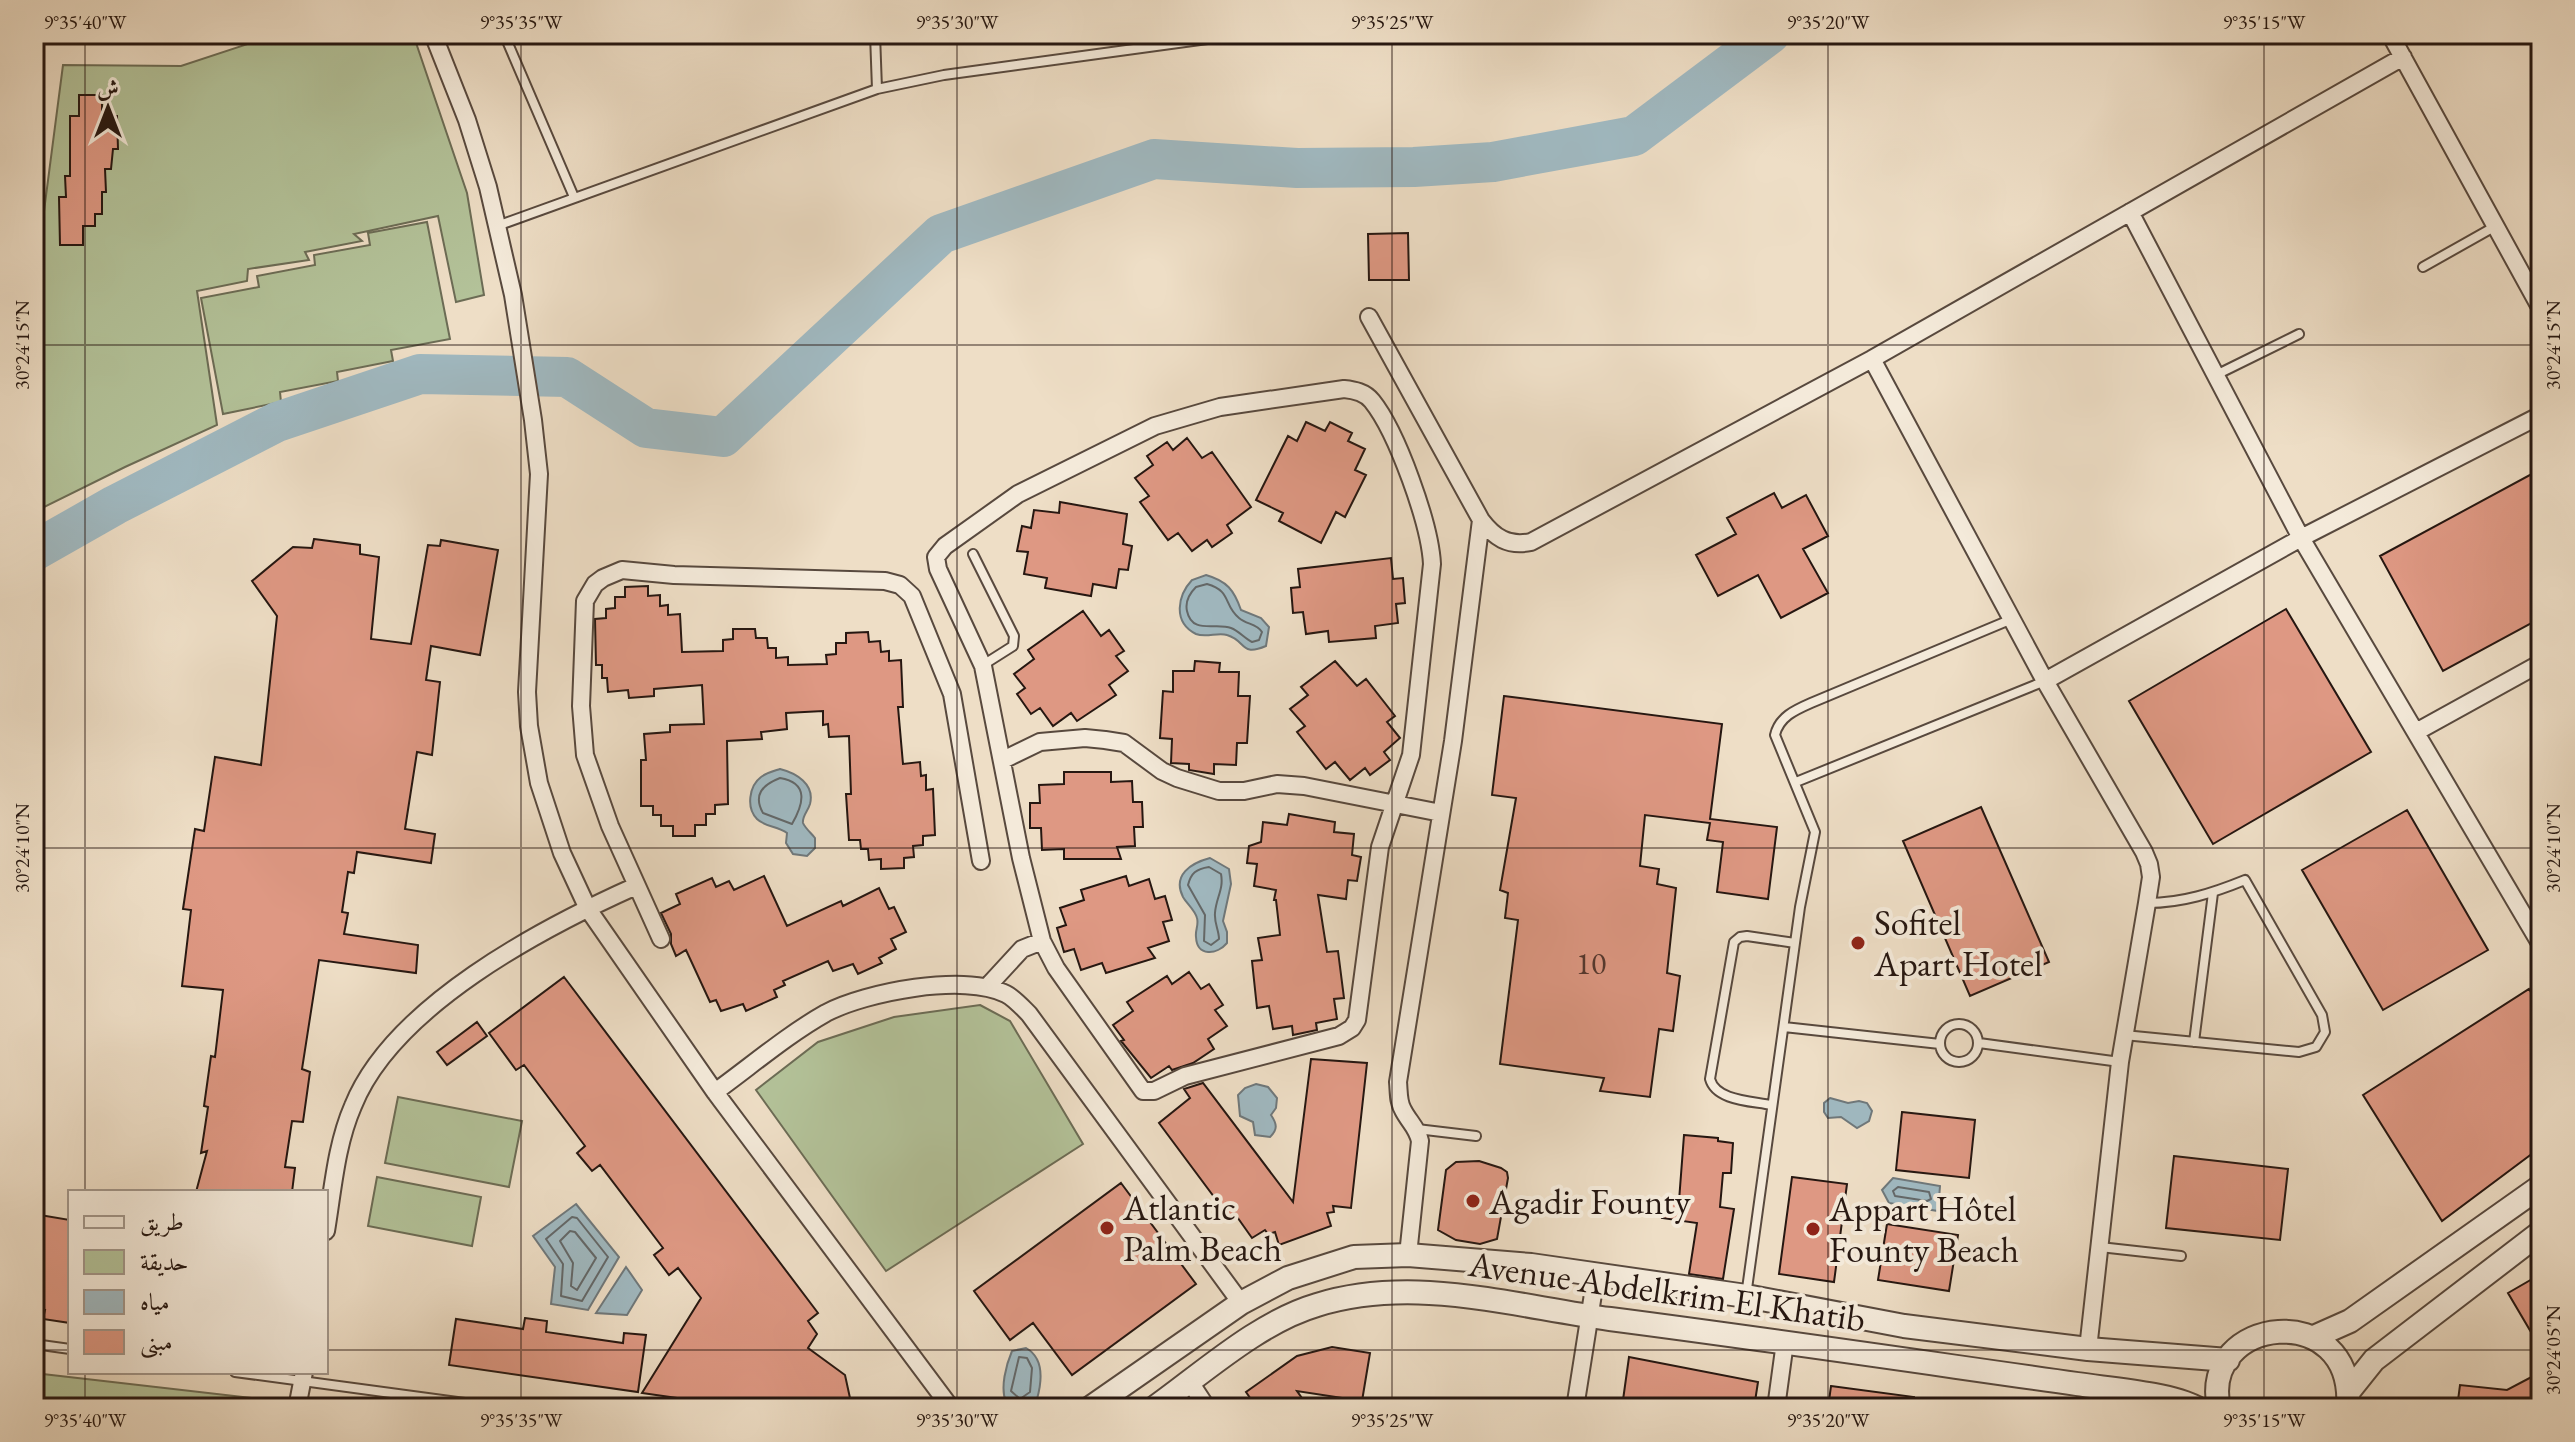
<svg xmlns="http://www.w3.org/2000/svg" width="2575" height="1442" font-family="'EB Garamond',Amiri,serif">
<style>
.green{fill:#b3c299;stroke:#6c6c55;stroke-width:2}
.water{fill:#a0b9c1;stroke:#6f787b;stroke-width:2}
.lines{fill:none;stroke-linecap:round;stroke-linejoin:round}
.shore{stroke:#636869;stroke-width:2}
.river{stroke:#a0b9c1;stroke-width:40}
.building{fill:#de9883;stroke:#261711;stroke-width:2}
.service-casing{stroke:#58493e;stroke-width:12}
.minor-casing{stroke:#58493e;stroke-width:20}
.tertiary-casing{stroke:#58493e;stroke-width:26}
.service{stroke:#f4eada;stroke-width:8}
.minor{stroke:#f4eada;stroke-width:16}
.tertiary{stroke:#f4eada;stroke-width:22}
.ticks{fill:none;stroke:#261711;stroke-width:2;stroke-opacity:0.45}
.poi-dot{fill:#8f2418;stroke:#f4eada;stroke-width:3}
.labels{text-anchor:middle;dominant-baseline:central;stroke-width:8;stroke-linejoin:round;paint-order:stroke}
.number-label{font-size:32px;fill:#54372e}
.poi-label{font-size:36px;fill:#261711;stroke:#f4eada;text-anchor:start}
.street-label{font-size:36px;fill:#261711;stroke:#f4eada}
.neatline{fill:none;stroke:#261711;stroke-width:3}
.ticks-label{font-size:20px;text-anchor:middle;fill:#261711}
</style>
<rect width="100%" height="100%" fill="#eedec6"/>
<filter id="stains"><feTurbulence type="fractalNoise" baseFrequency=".0025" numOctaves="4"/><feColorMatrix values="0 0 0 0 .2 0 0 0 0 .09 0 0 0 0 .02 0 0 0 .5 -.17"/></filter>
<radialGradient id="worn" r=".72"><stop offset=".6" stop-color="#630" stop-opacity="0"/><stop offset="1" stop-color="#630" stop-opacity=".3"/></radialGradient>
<path class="green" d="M278 34H413L467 193 484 295 456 302 438 216 354 234 362 241 305 252 309 260 248 269 247 281 197 291 217 425 125 467 34 512V288L63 65 181 66Z
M427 222 450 339 391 350 393 361 337 372 338 381 280 392 281 402 223 414 201 298 259 287 257 276 315 265 314 255 370 245 368 233Z
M980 1005 1010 1021 1083 1144 886 1271 756 1090 818 1042 894 1017Z
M398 1097 522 1121 509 1187 385 1163Z
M377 1177 481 1197 472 1246 368 1226Z
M34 1373 286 1402 285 1408H48L34 1393Z"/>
<path class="water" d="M1206 575C1227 581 1234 590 1241 610L1261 618 1269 627 1266 646C1240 657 1247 641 1227 635 1218 632 1206 638 1196 634 1172 622 1178 595 1192 580Z
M780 769C796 773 815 784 810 804 808 811 802 816 803 823 805 828 812 834 815 838V848L807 856 793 854 786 843 787 833C778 826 765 827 757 819 746 808 749 786 761 777 766 773 774 771 780 769Z
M1210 858 1229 869 1231 884 1223 921 1227 932V943C1217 955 1197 957 1196 937 1195 930 1199 925 1197 918 1195 910 1187 904 1183 897 1172 875 1191 863 1210 858Z
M1256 1084 1268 1087 1277 1098 1276 1108 1271 1115C1277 1124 1278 1129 1270 1137L1255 1135 1253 1122 1240 1116 1238 1095 1245 1088Z
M1830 1098 1848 1103 1859 1101 1867 1103 1872 1111 1869 1121 1857 1128 1841 1117 1828 1118 1824 1112V1103Z
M1893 1178 1940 1186 1938 1211 1889 1203 1882 1190Z
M576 1204 619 1257 588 1310 551 1304 555 1267 533 1236Z
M626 1267 642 1290 627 1315 596 1313Z
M1026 1348C1044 1358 1042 1381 1037 1399 1026 1405 1019 1406 1006 1402 1000 1388 1006 1365 1012 1351Z"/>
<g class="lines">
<path class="shore" d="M1207 584C1232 591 1223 605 1239 618 1247 625 1256 623 1262 632L1259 640 1252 642C1244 638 1239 631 1231 628 1216 622 1192 635 1187 611 1185 602 1190 593 1196 587Z
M780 778C810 783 803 805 792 824L763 813C753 795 762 785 780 778Z
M1209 867 1221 874C1224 889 1216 898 1215 913 1214 923 1219 930 1219 939L1211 945 1204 941 1205 915 1188 885C1191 873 1196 869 1209 867Z
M1898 1187 1929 1192 1931 1199 1927 1201 1895 1196 1893 1191Z
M572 1217 577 1218 608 1257 582 1301 561 1296 563 1264 546 1239Z
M570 1231 575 1232 596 1258 577 1290 571 1286 573 1263 560 1241Z
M1019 1357 1027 1358 1032 1368 1030 1392 1020 1399 1011 1391Z"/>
<path class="river" d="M34 551 115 505 277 422 420 374 567 377 646 428 723 437 941 234 1154 159 1297 168 1414 167 1493 162 1634 136 1770 34"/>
</g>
<path class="building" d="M79 95H102V117L117 116 118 149H113L111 169H105L106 192H102V214H95V226H83V245H60L59 197H66L65 176H70V116H79Z
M1408 233 1409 280H1369L1368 234Z
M1306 422 1325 431 1330 422 1352 433 1348 441 1365 449 1355 470 1366 475 1345 517 1336 512 1321 543 1279 521 1283 513 1256 500 1288 436 1297 441Z
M1187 438 1202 458 1212 452 1251 507 1227 525 1232 533 1212 547 1207 540 1192 551 1178 533 1168 540 1140 502 1149 496 1135 478 1153 465 1147 456 1167 442 1173 450Z
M2541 469V618L2443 671 2380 556Z
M1774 493 1782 508 1806 495 1828 536 1803 549 1828 593 1781 618 1758 575 1718 596 1696 555 1736 534 1727 518Z
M1060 502 1127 514 1123 544 1132 546 1128 570 1119 569 1116 588 1093 584 1091 596 1045 588 1047 578 1024 574 1028 552 1017 551 1022 526 1031 528 1034 510 1059 513Z
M314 539 360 545V554L379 557 371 639 411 644 428 545 440 546 441 540 498 550 480 655 431 646 426 680 440 682 432 755 417 752 405 829 435 834 431 863 357 852 354 873 348 872 342 912 348 913 344 934 418 945 416 973 319 960 302 1069 310 1072 303 1122 292 1121 285 1167 295 1168 292 1192H196L207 1151 201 1153 208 1107 204 1106 211 1056 215 1057 223 990 182 986 191 910 183 909 195 829 204 831 215 757 261 765 277 616 252 581 293 547 312 548Z
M1391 558 1393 579 1403 578 1405 603 1396 604 1398 623 1375 626 1376 638 1329 642 1328 631 1306 634 1303 612 1293 613 1291 588 1300 587 1298 569Z
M648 586V596L660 595V606L668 605V615L680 614 682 652 723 651V640L733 639V629H755L756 638H767L768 648H776V658L788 657V665L827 664 826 655 836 654V643H846V633L868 632 869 642 880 641 881 652 889 651V661L901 660 903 707H898L903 764 920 762 921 776 926 775V790L933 789 935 835 923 836V845L913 846 914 857 904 858V868L881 869V859L869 860 868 849H861L860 840H849L846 794H851L849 736 829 737 828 724 823 725V711L786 713 787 729 761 732 762 739 727 741 728 804 715 805V814H706V825H695V836H673V826H661V815H653V806H641V760H646L644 734 670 732V725L704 724 702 685 654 689V696L629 698 628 690 608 692 607 678H602V665H596L595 619 606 618V609L615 608V597H625V587Z
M2286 609 2371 752 2213 844 2129 701Z
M1083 611 1101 636 1109 630 1124 651 1116 656 1128 671 1109 685 1116 695 1077 721 1071 713 1053 726 1040 708 1031 714 1017 694 1025 688 1014 674 1034 659 1028 650Z
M1195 661 1220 663 1219 672H1239L1238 696H1250L1247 743H1237L1236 765 1214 764V774L1189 770V764L1171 763 1172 739 1160 738 1163 691 1173 692V671H1194Z
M1335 661 1357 686 1366 679 1395 716 1387 722 1400 738 1384 752 1390 760 1370 775 1365 768 1350 780 1335 762 1326 769 1297 732 1305 726 1290 709 1308 695 1301 687Z
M1504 696 1722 724 1710 819 1777 827 1768 899 1717 892 1723 842 1707 840 1710 823 1645 815 1640 866 1659 869 1657 884 1676 888 1667 973 1680 976 1673 1031 1659 1029 1650 1097 1600 1091 1604 1078 1500 1064 1518 920 1505 918 1508 893 1500 890 1516 798 1492 795Z
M1064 772H1111V782L1132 781 1133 802H1142L1143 827H1134L1135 846 1117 847 1121 859H1064V849L1042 850 1041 828H1030V803H1040L1039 785 1064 784Z
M1981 807 2049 962 1970 996 1903 841Z
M2407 810 2488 950 2383 1010 2302 870Z
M1289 814 1335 822 1334 832 1354 834 1352 855 1361 857 1357 881 1348 880 1346 899 1318 895 1327 952 1338 951 1344 998 1334 999 1337 1019 1316 1023 1317 1030 1293 1035 1292 1026 1273 1029 1269 1006 1257 1008 1252 961 1262 960 1258 938 1280 935 1276 900H1274L1276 890 1254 886 1257 864 1247 863 1249 846 1261 842 1263 822 1287 825Z
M764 876 787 926 841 901 843 906 879 888 889 909 894 907 906 932 891 939 896 949 879 958 882 963 858 974 853 964 833 971 828 961 783 981 785 985 774 990 777 997 746 1011 743 1004 721 1011 716 1000 710 1002 686 950 676 956 671 944V934L661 913 680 904 676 894 712 878 716 887 729 881 734 890Z
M1126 876 1129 886 1149 879 1155 899 1165 896 1172 920 1163 922 1169 941 1148 948 1155 958 1106 973 1102 963 1081 970 1074 949 1064 952 1057 928 1066 925 1060 908 1084 900 1081 890Z
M1189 972 1201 989 1209 984 1223 1005 1215 1010 1227 1026 1208 1039 1214 1049 1193 1063 1172 1070 1169 1066 1151 1078 1121 1041 1124 1040 1113 1025 1133 1011 1127 1002 1167 976 1172 984Z
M564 977 818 1313 808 1321 817 1334 808 1348 845 1375 850 1398 847 1408H693L677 1398 642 1393 701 1298 678 1268 669 1275 654 1255 663 1248 600 1165 592 1171 577 1153 585 1146 524 1065 516 1070 489 1033Z
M2529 989 2541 1008V1147L2442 1221 2363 1095Z
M477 1022 487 1036 447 1065 437 1052Z
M1311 1059 1367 1063 1351 1208 1333 1206 1334 1212 1327 1213 1331 1226 1279 1245 1275 1232 1268 1234 1265 1230 1252 1238 1235 1214 1229 1217 1159 1123 1190 1098 1184 1089 1203 1083 1293 1202Z
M1902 1112 1975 1120 1969 1178 1896 1170Z
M1684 1135 1718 1138V1141L1733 1143 1731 1173H1723L1720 1207 1734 1209 1723 1279 1689 1274 1697 1223 1662 1218 1665 1199 1679 1201Z
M2174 1156 2288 1169 2280 1240 2166 1228Z
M1479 1161 1501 1168 1507 1172 1508 1178 1497 1239 1480 1244 1456 1240 1438 1230 1446 1170 1456 1162Z
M1792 1177 1847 1184 1834 1282 1779 1274Z
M1121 1183 1196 1284 1072 1375 1033 1323 1010 1340 974 1291Z
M34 1214 70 1220V1323L43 1319 45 1310 34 1309Z
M1887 1224 1958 1235 1949 1291 1878 1280Z
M2541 1274V1349L2508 1293Z
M525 1318 547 1321 546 1332 623 1343 624 1333 646 1335 638 1392 449 1365 456 1319 523 1329Z
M1332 1347 1370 1353 1362 1401 1297 1391 1309 1408H1257L1246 1392 1297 1356Z
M1629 1357 1758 1382 1754 1408H1660L1623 1400Z
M2541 1372V1408H2457L2460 1385 2507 1390Z
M1831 1386 1914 1397 1913 1408H1828Z"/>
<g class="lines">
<defs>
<path id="service" d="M504 34 574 197
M875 34 877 89
M497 226 877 89 944 75 1244 34
M2423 267 2494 227
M2216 375 2299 334
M973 554 1014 636 1013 646 983 665
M1796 782 2045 681
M1940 1043a19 19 0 1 1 38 0a19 19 0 1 1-38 0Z
M1784 1027 1940 1044
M2124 1035 2299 1052 2316 1047 2325 1032 2322 1015 2245 880C2213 893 2182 903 2148 903
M2194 1042 2213 893
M1979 1043 2120 1062
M1771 1105C1752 1101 1716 1101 1710 1079L1734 942 1740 937 1747 936 1795 943
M1417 1129 1476 1136
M2100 1247 2181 1256
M1746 1296 1800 907 1815 832 1775 735C1779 717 1795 710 1811 703L2012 619
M34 1344 70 1349
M235 1372 502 1408"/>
<path id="minor" d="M433 34 467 120 488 187 513 295 533 420 539 474 527 692 529 726 539 783 562 853 588 909 715 1092 951 1408
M2390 34 2541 309
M2130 212 2301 538 2541 945
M1369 317 1481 520C1494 537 1508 547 1531 542L1872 359 2403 57
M1872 359 2045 681 2144 852 2149 864 2151 877 2147 903 2120 1062 2088 1349
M1344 389C1354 390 1365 392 1372 401 1397 432 1430 524 1432 564L1411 755 1380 847 1357 1020 1352 1028 1339 1036 1185 1076 1154 1091H1143L1056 968 1042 941 1021 858 983 666 938 569 936 557 945 546 1018 494 1155 426 1220 407Z
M2045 681 2301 538 2541 415
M2416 732 2541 663
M1003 760 1040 742 1085 738 1105 740 1124 743 1162 771 1177 778 1219 791H1244L1277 784 1304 786 1441 813
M661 939 610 826 585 755 581 706 585 601 595 584 603 578 622 570 674 575 885 581 900 585 912 596 952 694 981 861
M987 987 1022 949 1042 941
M715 1092C751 1066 787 1035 826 1013 866 992 964 973 1006 994 1014 998 1022 1007 1029 1014L1241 1303
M326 1231C333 1189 336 1145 353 1106 393 1006 542 928 636 886
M1408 1255 1420 1141C1417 1127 1409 1122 1403 1110 1398 1102 1399 1091 1398 1082L1453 741 1481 520
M1190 1382 1207 1408
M297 1408 304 1372
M1575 1408 1596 1275
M1776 1408 1785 1342"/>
<path id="tertiary" d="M2314 1337 2350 1321 2541 1186
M2350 1390 2374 1360 2541 1232
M34 1407 35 1408
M1090 1408 1241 1303 1288 1278 1354 1257 1408 1255 1531 1265 1746 1296 1904 1326 2088 1349 2228 1360
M1154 1408C1203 1373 1259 1322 1317 1305 1414 1275 1512 1306 1610 1319 1765 1339 1921 1362 2077 1384 2110 1389 2169 1393 2197 1408
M2219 1408C2198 1316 2356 1297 2348 1408"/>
</defs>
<use href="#service" class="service-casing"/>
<use href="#minor" class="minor-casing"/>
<use href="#tertiary" class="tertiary-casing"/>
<use href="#service" class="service"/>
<use href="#minor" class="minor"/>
<use href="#tertiary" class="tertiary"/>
</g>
<path class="ticks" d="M85 34V1192M521 34V1408M957 34V1408M1392 34V1408M1828 34V1408M2264 34V1408M34 345H2541M34 848H2541M34 1350H70M326 1350H2541M85 1372V1408"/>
<g class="poi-dot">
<circle cx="1858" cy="943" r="8"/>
<circle cx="1473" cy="1201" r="8"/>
<circle cx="1107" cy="1228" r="8"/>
<circle cx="1813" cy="1229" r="8"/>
</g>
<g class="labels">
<g class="number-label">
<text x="1591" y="963">10</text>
</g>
<g class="poi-label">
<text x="1874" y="922">Sofitel<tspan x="1874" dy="41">Apart Hotel</tspan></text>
<text x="1489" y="1201">Agadir Founty</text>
<text x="1123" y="1207">Atlantic<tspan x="1123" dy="41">Palm Beach</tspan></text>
<text x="1829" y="1208">Appart Hôtel<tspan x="1829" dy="41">Founty Beach</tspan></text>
</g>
<g class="street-label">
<text transform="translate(1667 1291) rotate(8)">Avenue Abdelkrim El Khatib</text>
</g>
</g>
<rect width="2575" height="1442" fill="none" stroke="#eedec6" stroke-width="88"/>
<rect x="68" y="1190" width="260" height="184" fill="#f4eada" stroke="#a2968a" stroke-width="2"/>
<rect x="84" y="1216" width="40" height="12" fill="#f4eada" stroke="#a2968a" stroke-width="2"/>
<text x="140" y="1230" font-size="24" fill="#261711">طريق</text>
<rect x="84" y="1250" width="40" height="24" fill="#b3c299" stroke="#a2968a" stroke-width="2"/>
<text x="140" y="1270" font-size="24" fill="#261711">حديقة</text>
<rect x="84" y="1290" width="40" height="24" fill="#a0b9c1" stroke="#a2968a" stroke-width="2"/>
<text x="140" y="1310" font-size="24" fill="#261711">مياه</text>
<rect x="84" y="1330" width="40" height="24" fill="#de9883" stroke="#a2968a" stroke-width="2"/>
<text x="140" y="1350" font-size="24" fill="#261711">مبنى</text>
<g transform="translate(108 108)" stroke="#f4eada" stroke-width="6" paint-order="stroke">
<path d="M0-6L14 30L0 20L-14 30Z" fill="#261711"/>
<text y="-12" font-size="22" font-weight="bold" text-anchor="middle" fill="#261711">ش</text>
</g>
<rect x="44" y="44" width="2487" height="1354" class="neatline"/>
<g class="ticks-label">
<text x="85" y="29">9°35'40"W</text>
<text x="521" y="29">9°35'35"W</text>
<text x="957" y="29">9°35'30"W</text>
<text x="1392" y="29">9°35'25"W</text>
<text x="1828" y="29">9°35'20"W</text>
<text x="2264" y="29">9°35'15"W</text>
<text transform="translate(22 345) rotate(-90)" y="7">30°24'15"N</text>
<text transform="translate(2553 345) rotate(-90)" y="7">30°24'15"N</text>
<text transform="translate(22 848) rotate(-90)" y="7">30°24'10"N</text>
<text transform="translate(2553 848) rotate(-90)" y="7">30°24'10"N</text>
<text transform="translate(2553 1350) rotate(-90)" y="7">30°24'05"N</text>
<text x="85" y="1427">9°35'40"W</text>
<text x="521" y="1427">9°35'35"W</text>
<text x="957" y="1427">9°35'30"W</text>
<text x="1392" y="1427">9°35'25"W</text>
<text x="1828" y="1427">9°35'20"W</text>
<text x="2264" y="1427">9°35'15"W</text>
</g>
<rect width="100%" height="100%" filter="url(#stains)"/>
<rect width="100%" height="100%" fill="url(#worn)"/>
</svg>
